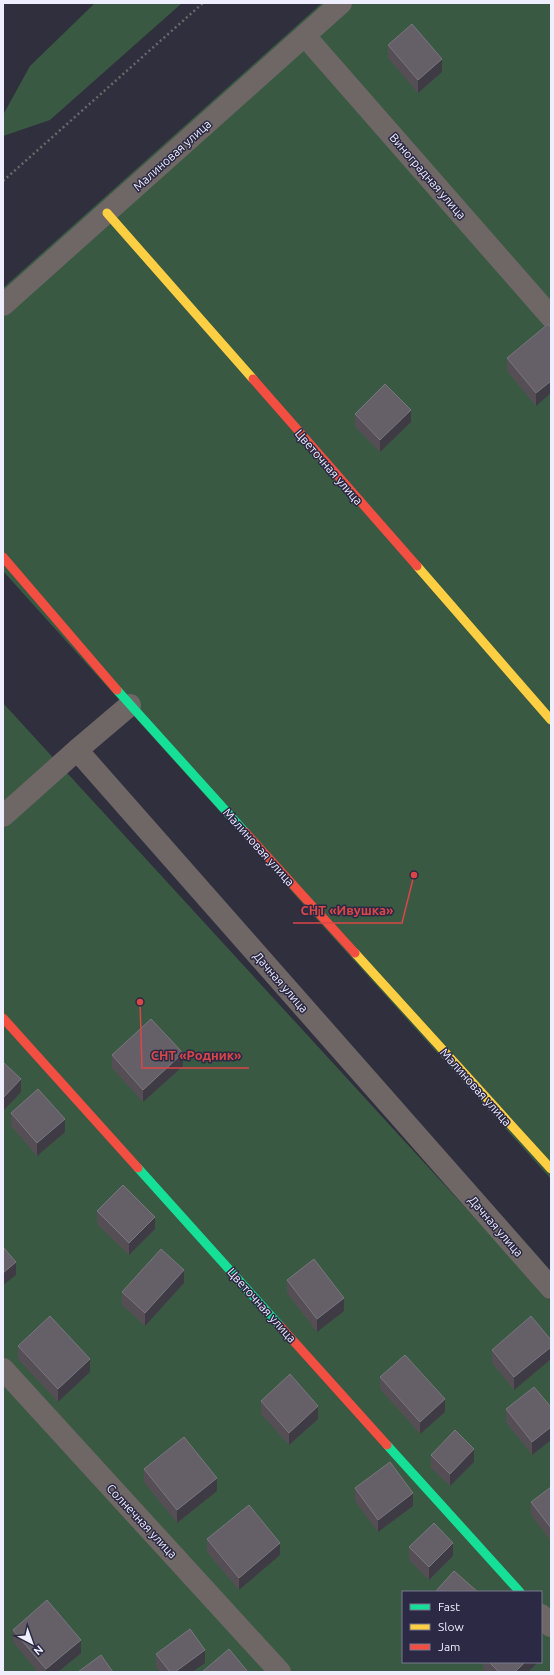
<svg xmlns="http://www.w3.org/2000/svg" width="554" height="1675" font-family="Ubuntu,sans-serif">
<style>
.green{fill:#3a5942;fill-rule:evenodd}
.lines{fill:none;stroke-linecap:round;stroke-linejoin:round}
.path{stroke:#6c686b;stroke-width:2.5;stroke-dasharray:2 3;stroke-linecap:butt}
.street{stroke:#6e6766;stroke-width:22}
.fast{stroke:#16e098;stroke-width:9}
.slow{stroke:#ffcf43;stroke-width:9}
.jam{stroke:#f24e42;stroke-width:9}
.wall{fill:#554f55}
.shaded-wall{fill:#3f3b44}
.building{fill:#656067;stroke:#7a767f}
.labels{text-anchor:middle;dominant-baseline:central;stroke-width:3;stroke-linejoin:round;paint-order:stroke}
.street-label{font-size:12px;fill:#eef;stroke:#2b2943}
.leader{fill:none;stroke:#da4648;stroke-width:1.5}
.callout-dot{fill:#da4648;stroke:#2b2943;stroke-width:1.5}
.callout-label{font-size:13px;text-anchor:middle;font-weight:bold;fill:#da4648;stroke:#2b2943;stroke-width:3;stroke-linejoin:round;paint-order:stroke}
</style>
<rect width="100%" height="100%" fill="#302f3d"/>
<path class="green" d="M95 3H182L50 120 3 136V115L30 66Z
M322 3H551V1179L3 571V288Z
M3 703 551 1301V1672H3ZM403 1592H541V1662H403Z"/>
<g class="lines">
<path class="path" d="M3 181 203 3"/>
<path class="street" d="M305 36 551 317
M3 305 341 3
M77 750 130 705
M3 816 77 750 551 1288
M3 1369 280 1672
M541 1615 551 1626"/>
<path class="fast" d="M117 690 245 832
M138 1168 280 1326
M387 1445 520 1592"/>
<path class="slow" d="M107 213 253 379
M417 566 551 720
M355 953 551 1169"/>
<path class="jam" d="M253 379 417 566
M3 557 117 690
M245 832 355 953
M3 1018 138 1168
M280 1326 387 1445"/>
</g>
<path class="wall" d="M388 45 442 72 418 93 388 58Z
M548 324 536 406 507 371V358Z
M355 414 411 422 380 452 355 427Z
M112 1055 183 1066 143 1102 112 1068Z
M11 1113 65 1132 37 1156 11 1126Z
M97 1211 155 1229 129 1255 97 1224Z
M287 1280 344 1311 317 1332 287 1293Z
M184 1283 145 1326 122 1305V1292Z
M551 1340V1359L514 1390 492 1363V1350Z
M18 1346 90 1372 58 1402 18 1359Z
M380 1377 445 1412 420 1434 380 1389Z
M261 1401 318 1419 289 1445 261 1414Z
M551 1407V1440L532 1455 506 1422V1409Z
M431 1455 474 1462 450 1486 431 1468Z
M144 1469 217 1491 177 1523 144 1482Z
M551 1487V1541L531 1515V1502Z
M355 1488 413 1506 378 1532 355 1501Z
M207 1539 280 1555 239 1590 207 1552Z
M409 1547 453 1556 429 1580 409 1560Z
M13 1630 81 1653 58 1672H38L13 1642Z
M156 1654 205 1663 192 1672H160L156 1667Z
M483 1662H538L528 1672H486L483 1669Z"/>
<path class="shaded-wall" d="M442 59V72L418 93V80Z
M551 381V393L536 406V393Z
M411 410V422L380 452V440Z
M183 1053V1066L143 1102V1090Z
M21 1079V1092L3 1111V1098Z
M65 1119V1132L37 1156V1143Z
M155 1217V1229L129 1255V1243Z
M16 1262V1275L3 1285V1273Z
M184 1270V1283L145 1326V1313Z
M344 1298V1311L317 1332V1319Z
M551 1347V1359L514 1390V1377Z
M90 1359V1372L58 1402V1389Z
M445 1399V1412L420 1434V1422Z
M318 1406V1419L289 1445V1433Z
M551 1427V1440L532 1455V1442Z
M474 1449V1462L450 1486V1474Z
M217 1478V1491L177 1523V1510Z
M413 1493V1506L378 1532V1520Z
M280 1543V1555L239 1590V1578Z
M453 1543V1556L429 1580V1567Z
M81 1640V1653L58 1672H46V1669Z
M205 1650V1663L192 1672H175Z
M525 1662H538L528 1672H515Z"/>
<path class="building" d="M412 24 442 59 418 80 388 45Z
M548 324 551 328V381L536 393 507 358Z
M385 384 411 410 380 440 355 414Z
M151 1019 183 1053 143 1090 112 1055Z
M3 1062 21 1079 3 1098Z
M38 1089 65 1119 37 1143 11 1113Z
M123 1185 155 1217 129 1243 97 1211Z
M3 1247 16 1262 3 1273Z
M161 1249 184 1270 145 1313 122 1292Z
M314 1259 344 1298 317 1319 287 1280Z
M50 1316 90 1359 58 1389 18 1346Z
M531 1316 551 1340V1347L514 1377 492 1350Z
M405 1355 445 1399 420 1422 380 1377Z
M290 1374 318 1406 289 1433 261 1401Z
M534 1387 551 1407V1427L532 1442 506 1409Z
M455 1430 474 1449 450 1474 431 1455Z
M184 1437 217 1478 177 1510 144 1469Z
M390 1462 413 1493 378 1520 355 1488Z
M551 1487V1528L531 1502Z
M249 1505 280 1543 239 1578 207 1539Z
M434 1523 453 1543 429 1567 409 1547Z
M454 1571 478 1592H435Z
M47 1600 81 1640 46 1669 13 1630Z
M190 1629 205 1650 175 1672H170L156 1654Z
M229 1649 248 1672H202Z
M101 1655 113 1672H78Z
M489 1662H525L515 1672H499Z"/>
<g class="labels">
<g class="street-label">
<text transform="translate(172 155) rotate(-42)">Малиновая улица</text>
<text transform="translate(428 176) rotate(49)">Виноградная улица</text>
<text transform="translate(329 467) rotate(49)">Цветочная улица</text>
<text transform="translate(259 847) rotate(48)">Малиновая улица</text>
<text transform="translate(281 982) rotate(49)">Дачная улица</text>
<text transform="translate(476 1087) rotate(48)">Малиновая улица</text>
<text transform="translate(496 1226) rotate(49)">Дачная улица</text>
<text transform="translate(262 1305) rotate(48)">Цветочная улица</text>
<text transform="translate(142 1521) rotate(47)">Солнечная улица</text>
</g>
</g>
<path class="leader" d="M414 875L402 923H293M140 1002L142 1068H249"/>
<g class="callout-dot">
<circle cx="414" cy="875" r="4"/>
<circle cx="140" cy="1002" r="4"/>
</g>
<g class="callout-label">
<text x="347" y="915">СНТ «Ивушка»</text>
<text x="196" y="1060">СНТ «Родник»</text>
</g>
<rect width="554" height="1675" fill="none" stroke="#eeeeff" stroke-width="8"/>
<rect x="402" y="1591" width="140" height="72" fill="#2b2943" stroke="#79788e"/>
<rect x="410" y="1604" width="20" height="6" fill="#16e098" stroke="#79788e"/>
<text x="438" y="1611" font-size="12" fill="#eeeeff">Fast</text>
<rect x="410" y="1624" width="20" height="6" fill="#ffcf43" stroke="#79788e"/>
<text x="438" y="1631" font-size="12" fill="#eeeeff">Slow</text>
<rect x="410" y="1644" width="20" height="6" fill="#f24e42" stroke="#79788e"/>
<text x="438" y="1651" font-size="12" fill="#eeeeff">Jam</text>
<g transform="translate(32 1643) rotate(139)" stroke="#2b2943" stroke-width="3" paint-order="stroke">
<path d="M0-3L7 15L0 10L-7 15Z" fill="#eeeeff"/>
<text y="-6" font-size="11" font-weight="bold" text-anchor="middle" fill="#eeeeff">N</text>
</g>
</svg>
